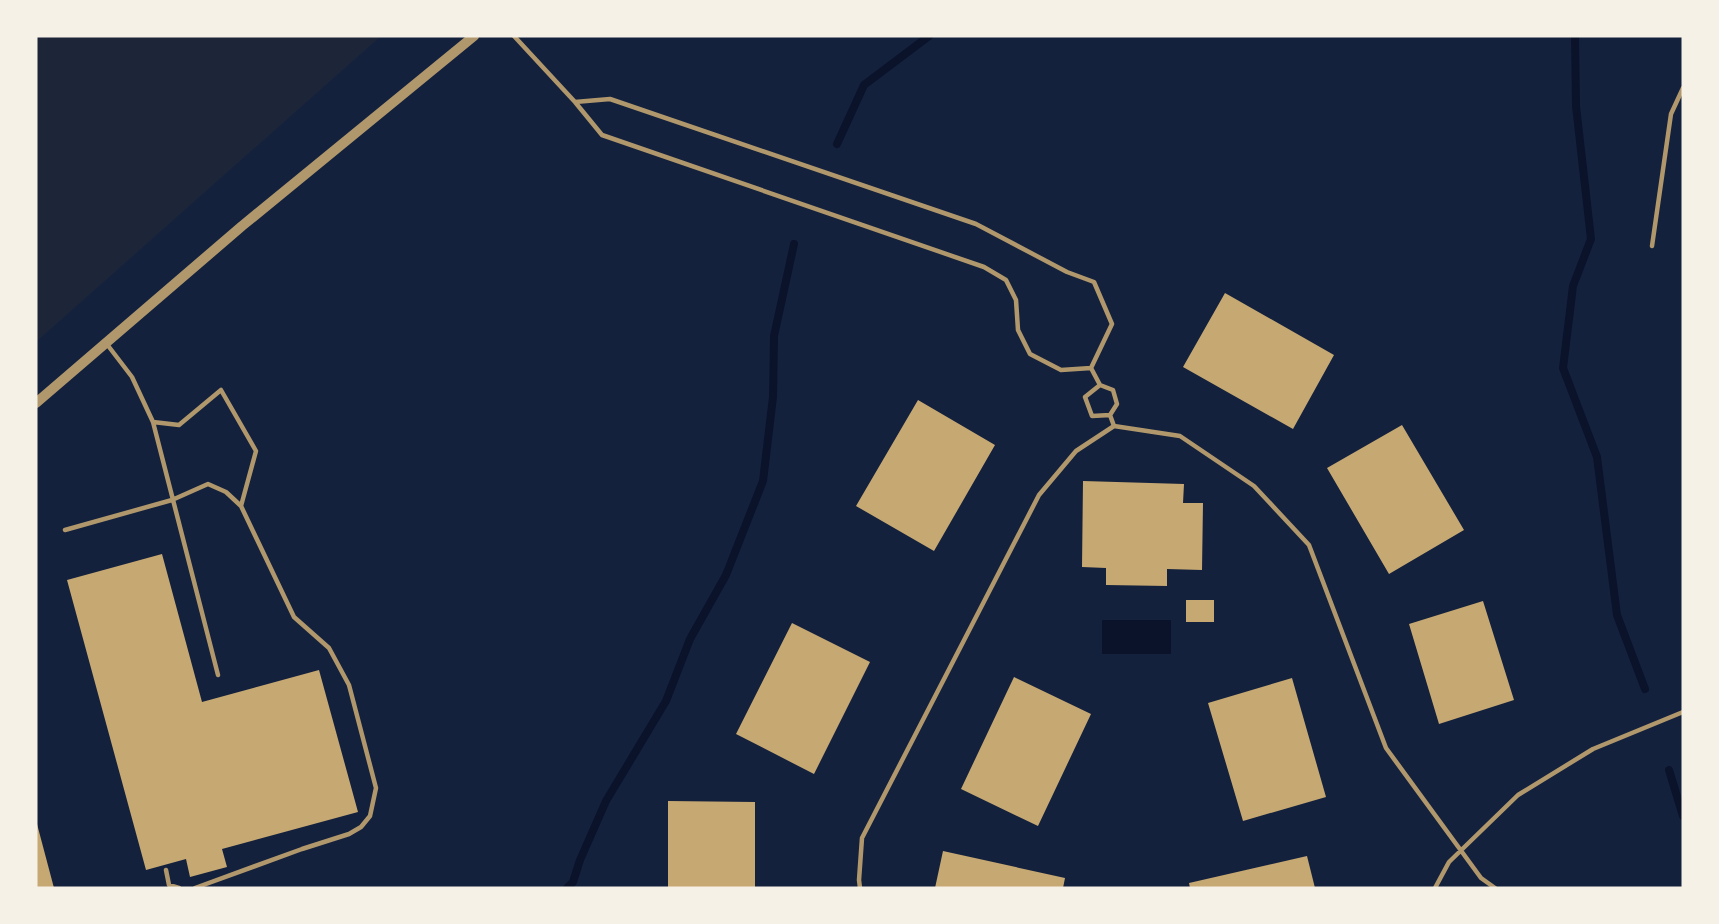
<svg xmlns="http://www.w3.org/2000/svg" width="1719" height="924" font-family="'Crimson Pro',serif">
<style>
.green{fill:#1d2539}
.water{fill:#0b132b}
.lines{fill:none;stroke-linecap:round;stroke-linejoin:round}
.stream{stroke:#0b132b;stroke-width:8}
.building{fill:#c6a872}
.service{stroke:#b1986c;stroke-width:4.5}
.tertiary{stroke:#b1986c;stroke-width:10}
</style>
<rect width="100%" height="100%" fill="#14213d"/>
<path class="green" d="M36 36H381L36 342Z"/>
<path class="water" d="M1102 620H1171V654H1102Z"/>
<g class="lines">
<path class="stream" d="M1575 36 1576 106 1591 239 1573 286 1563 368 1597 457 1617 615 1645 689
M837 144 864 85 929 36
M1669 770 1683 816
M567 888 573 882 580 860 606 801 666 701 690 639 726 575 763 481 773 397 774 336 794 244"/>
</g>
<path class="building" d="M1225 293 1334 355 1293 429 1183 367Z
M918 400 995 445 934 551 856 506Z
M1402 425 1464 530 1389 574 1327 468Z
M1083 481 1184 484 1183 503H1203L1202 570 1167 569V586L1106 585V568L1082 567Z
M162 554 202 702 319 670 358 812 222 849 227 867 190 877 186 859 146 870 67 580Z
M1186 600H1214V622H1186Z
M1483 601 1514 700 1439 724 1409 624Z
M792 623 870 662 814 774 736 734Z
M1014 677 1091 714 1038 826 961 789Z
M1292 678 1326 797 1243 821 1208 703Z
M668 801 755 802V888H668Z
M36 824H37L54 888H36Z
M943 851 1065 878 1063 888H935Z
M1307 856 1315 888H1190L1189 883Z"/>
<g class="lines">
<path class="service" d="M514 36 575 102 602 135 984 267 1006 280 1016 300 1018 330 1030 354 1061 370 1091 368
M575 102 610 99 976 224 1067 272 1094 282 1112 324 1091 368
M1652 246 1671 114 1683 88
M106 343 132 377 153 422 179 425 221 390 256 451 241 506 294 617 329 648 349 685 376 788 370 816 361 827 349 834 302 849 195 888
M1091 368 1100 385 1113 390 1117 404 1110 415
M1100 385 1085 397 1092 416 1110 415
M153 422 218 675
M1114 426 1180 436 1254 486 1309 545 1386 748 1481 878 1495 888
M65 530 172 500 208 484 226 492 241 506
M166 870 169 885 179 888
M860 888 859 880 862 838 1039 495 1076 451 1114 426 1110 415
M1435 888 1449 862 1518 795 1593 749 1683 712"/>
<path class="tertiary" d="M36 403 242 226 474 36"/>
</g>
<rect width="1719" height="924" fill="none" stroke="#f6f1e7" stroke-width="75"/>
</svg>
